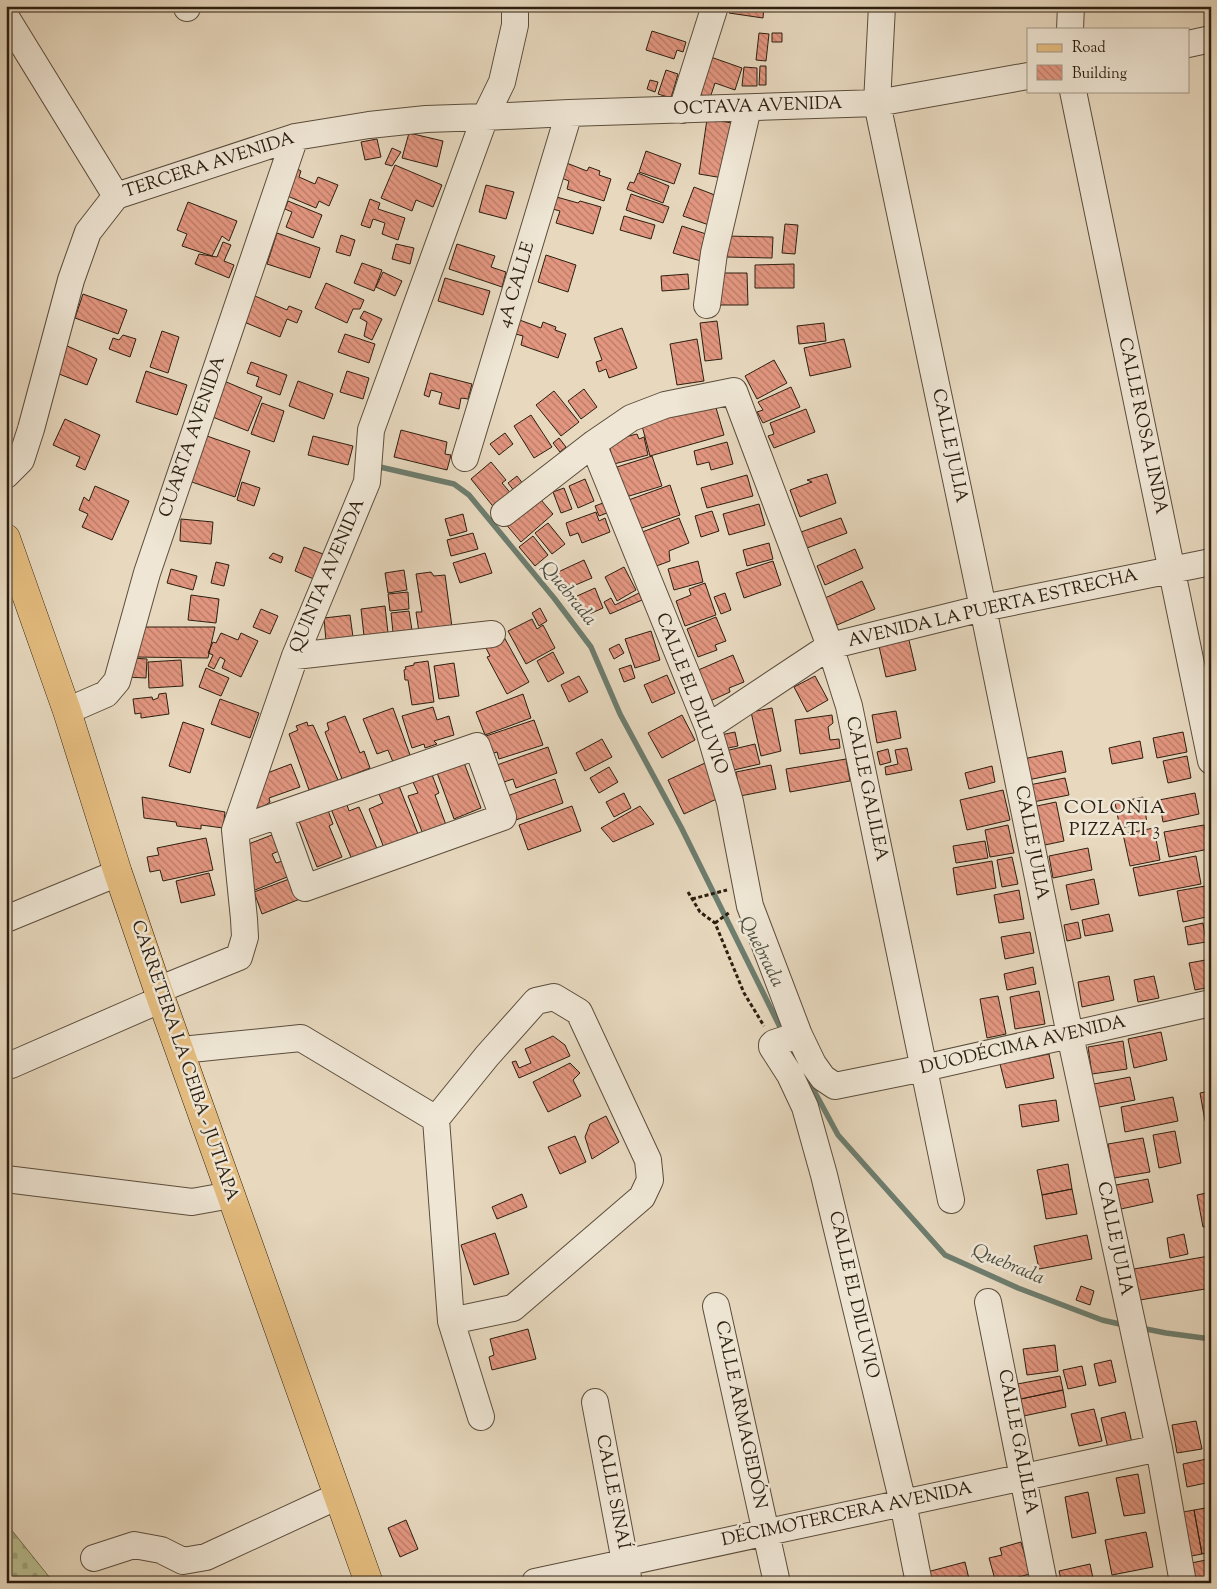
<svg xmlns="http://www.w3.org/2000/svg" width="1217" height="1589" font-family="'Sorts Mill Goudy',serif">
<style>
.cemetery{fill:url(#cemetery-stones);stroke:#726e50}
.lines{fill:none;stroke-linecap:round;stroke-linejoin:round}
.stream{stroke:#6d7d6e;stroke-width:5.5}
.building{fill:url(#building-back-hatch);stroke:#2c1f10}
.minor-casing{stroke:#5b4d3c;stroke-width:28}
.major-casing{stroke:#2c1f10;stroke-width:29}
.path{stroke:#2c1f10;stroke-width:3;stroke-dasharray:4 2.5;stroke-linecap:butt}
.minor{stroke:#efe6d5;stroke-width:26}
.major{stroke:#e4bc7f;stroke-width:28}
.labels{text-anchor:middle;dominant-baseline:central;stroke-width:5;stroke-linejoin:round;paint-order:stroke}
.street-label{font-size:18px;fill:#2c1f10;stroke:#efe6d5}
.water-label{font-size:19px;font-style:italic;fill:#4c4e3f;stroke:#efe6d5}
.neighbourhood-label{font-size:19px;letter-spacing:1px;fill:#2c1f10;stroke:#efe6d5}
</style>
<defs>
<pattern id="cemetery-stones" width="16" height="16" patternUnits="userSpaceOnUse" patternTransform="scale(1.25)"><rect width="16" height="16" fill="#b8be90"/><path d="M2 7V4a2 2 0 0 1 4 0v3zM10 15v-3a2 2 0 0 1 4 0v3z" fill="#9ea37b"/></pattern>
<pattern id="building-back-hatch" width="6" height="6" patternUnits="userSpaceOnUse" patternTransform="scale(1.25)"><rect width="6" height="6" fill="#e39680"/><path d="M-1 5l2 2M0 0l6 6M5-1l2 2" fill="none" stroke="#b87a67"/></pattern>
</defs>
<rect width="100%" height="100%" fill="#e7d8be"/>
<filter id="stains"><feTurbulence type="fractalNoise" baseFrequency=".004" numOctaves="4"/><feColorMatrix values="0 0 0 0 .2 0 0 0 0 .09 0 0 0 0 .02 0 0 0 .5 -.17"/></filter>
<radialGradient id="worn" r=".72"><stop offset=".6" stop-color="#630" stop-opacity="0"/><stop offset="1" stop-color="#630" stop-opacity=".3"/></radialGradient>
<path class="cemetery" d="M6 1523 54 1583H6Z"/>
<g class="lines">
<path class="stream" d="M380 467 454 484 469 495 554 598 591 647 620 714 681 827 783 1033
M805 1074 838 1135 945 1255 1018 1288 1102 1320 1124 1325
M1141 1328 1166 1333 1211 1339"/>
</g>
<path class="building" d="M732 6H764L763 18 729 13Z
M652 31 686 42 683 52 677 50 674 59 646 50Z
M759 33 769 34 766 61 756 60Z
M772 33H782V42H772Z
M705 55 742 68 735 90 715 83 710 98 693 92Z
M760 66H766V85H759Z
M744 67 757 68V86H742Z
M666 70 678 74 671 98 658 94Z
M650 80 658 82 655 92 647 89Z
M707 119 732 123 723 178 699 174Z
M409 133 443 141 437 167 402 158Z
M377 139 381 157 365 160 361 142Z
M392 148 401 152 392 166 385 164Z
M646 151 681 164 674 184 639 172Z
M564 162 587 171 589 167 600 171 599 175 611 179 604 201 567 189 569 181 559 177Z
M395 165 442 185 433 207 416 200 412 211 381 198Z
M296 168 301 171 299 177 315 184 318 177 338 185 329 206 319 201 316 208 285 195Z
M638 173 669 186 663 203 627 189 630 182 634 183Z
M486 185 514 192 506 219 479 212Z
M694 187 720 197 709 225 683 216Z
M631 194 669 207 663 223 626 210Z
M553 196 578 203 580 201 601 207 593 234 556 223 560 211 549 208Z
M370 199 380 203 378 209 405 218 398 240 382 234 385 223 373 219 370 228 361 225Z
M288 201 322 215 313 238 286 227 292 212 285 209Z
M188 202 237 221 229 241 222 236 212 256 182 246 187 234 177 230Z
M624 216 655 225 651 239 620 230Z
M785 224 798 225 795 254 782 253Z
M682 226 709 235 701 261 673 253Z
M277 233 320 248 310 278 267 264Z
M341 235 355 240 350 256 336 252Z
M725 236 773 237 772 258 725 257Z
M223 242 231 245 224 261 234 265 229 278 195 264 199 254 217 257Z
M396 244 414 248 410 264 392 259Z
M457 244 495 256 491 267 506 272 502 287 449 269Z
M546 255 576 265 568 292 538 282Z
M362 263 382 270 374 291 354 283Z
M794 264V288H755V265Z
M383 272 402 281 395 296 376 287Z
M721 273H747L748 305H715Z
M688 274 689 289 662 291 661 276Z
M445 278 490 291 483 315 438 301Z
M326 283 364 300 360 309H353L347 323 315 308Z
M83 294 127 310 118 334 75 318Z
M255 296 287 310 289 306 302 311 297 323 287 319 280 337 244 322Z
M364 311 382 319 372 340 364 336 367 322 360 318Z
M517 319 541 328 543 322 556 327 555 330 566 334 558 358 521 345 523 336 512 333Z
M717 321 722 359 705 361 700 323Z
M824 323 826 341 799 344 797 326Z
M622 328 637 368 609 378 606 369 599 372 596 362 602 360 594 338Z
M162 331 179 337 168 373 150 367Z
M345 334 375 344 369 363 338 352Z
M123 335 136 339 130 357 109 349 113 338 119 340Z
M697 339 704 381 677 385 670 344Z
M844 339 851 367 810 376 804 348Z
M65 345 97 359 87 385 54 372Z
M774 360 787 383 757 399 745 376Z
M251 362 287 375 280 395 256 386 259 377 247 373Z
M146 371 187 385 177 415 136 402Z
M347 371 369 378 363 399 340 392Z
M430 373 472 384 468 399 461 398 459 409 439 404 442 393 431 390 429 397 424 395Z
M224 381 262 397 248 431 210 416Z
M298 381 333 394 324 419 289 406Z
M791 387 800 407 763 423 757 412 763 410 758 402Z
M584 389 597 407 581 419 568 401Z
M554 391 579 422 561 436 536 405Z
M714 401 724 435 650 456 641 422Z
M262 403 284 411 274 442 251 434Z
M806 409 815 432 774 448 768 436 774 434 770 423Z
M531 415 552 447 534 458 514 426Z
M65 419 100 435 85 470 76 466 80 457 53 445Z
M401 430 447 442 445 454 451 455 447 470 394 457Z
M505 433 513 444 499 455 490 444Z
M637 434 639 439 644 437 648 455 614 464 608 441Z
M204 435 250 451 235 497 189 481Z
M313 436 353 446 348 465 308 455Z
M559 438 566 447 560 452 553 443Z
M727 442 733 464 711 470 709 462 697 465 694 451Z
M652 456 662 486 626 497 617 467Z
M491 462 506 480 502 483 513 496 496 510 471 479Z
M827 474 836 503 800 517 790 490 812 482 807 480Z
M747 475 753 496 707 508 701 488Z
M517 476 524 485 515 492 508 483Z
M585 479 594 501 578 508 569 486Z
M242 482 260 488 254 506 237 500Z
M670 485 680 515 633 531 623 502Z
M95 486 129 501 112 540 82 527 88 514 79 510 84 497 89 501Z
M564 488 572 509 561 513 553 492Z
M536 494 553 514 521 542 504 522Z
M603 503 607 513 599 516 595 506Z
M759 504 765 525 729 535 723 514Z
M712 511 719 531 701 537 695 516Z
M596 512 599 521 605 518 610 532 582 543 578 533 570 536 566 523Z
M463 514 467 531 450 536 445 519Z
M679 518 689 543 669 551 670 561 651 568 637 534Z
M841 518 847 533 807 548 801 532Z
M181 519 213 522 211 544 180 541Z
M548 523 565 544 552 554 535 533Z
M473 533 478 549 451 556 447 540Z
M533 536 548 555 535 566 519 547Z
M769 543 773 559 747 566 743 550Z
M304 547 326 555 316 580 295 571Z
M855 549 863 568 825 585 817 566Z
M273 553 283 557 281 563 269 558Z
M485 553 492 573 460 583 453 563Z
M584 560 592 578 566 589 558 572Z
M698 561 703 582 674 590 668 569Z
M773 561 781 585 744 598 736 573Z
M216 562 229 565 224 586 211 583Z
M624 567 636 590 617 601 605 577Z
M171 569 197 576 193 590 167 583Z
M404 570 407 590 388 593 385 573Z
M431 572 434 576 445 575 452 627 419 632 416 612H422L416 574Z
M862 581 875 609 837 625 825 598Z
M705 583 716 615 685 626 676 601 691 595 689 589Z
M595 588 603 608 585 616 577 596Z
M408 592 409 609 390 611 388 594Z
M639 593 642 600 610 614 604 602 611 598 615 605Z
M725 593 731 610 721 614 714 597Z
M191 595 219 599 216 623 188 620Z
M385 606 388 633 364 636 361 609Z
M540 608 547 621 539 626 532 613Z
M261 609 278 616 270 634 253 627Z
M409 611 412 630 393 632 391 613Z
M350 615 353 637 326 641 324 618Z
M716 617 726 641 715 645 717 650 698 657 687 629Z
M532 619 537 629 543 625 555 648 526 664 508 631Z
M142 627H215L208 658 134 657Z
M651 631 660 660 635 668 625 639Z
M221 633 238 640 241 633 258 641 241 677 222 668 225 660 220 657 214 669 208 666 213 655 208 653 213 642 216 643Z
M908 636 916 670 886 677 878 642Z
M504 637 529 682 507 694 487 657 490 656 486 648Z
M619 644 624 653 614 659 609 649Z
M553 652 564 673 548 682 537 661Z
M733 655 744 682 729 688 730 692 710 701 696 671Z
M132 658 147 659 146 678 126 677Z
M181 660 183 686 149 688 148 662Z
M428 661 434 702 412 705 408 680H405L404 670 406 669 405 667 414 665V663Z
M454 663 459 696 439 699 434 666Z
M631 665 635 678 624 682 619 669Z
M206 668 229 678 221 696 199 687Z
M667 675 675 693 652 703 644 685Z
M579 676 588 692 569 702 561 685Z
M815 676 828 700 807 712 794 687Z
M166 693 169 714 141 718V713L135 714 133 699 152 697 153 700 158 698 159 694Z
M523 694 531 718 485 735 476 712Z
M220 699 259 713 250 738 211 724Z
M433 707 437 720 449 716 454 735 434 741 437 744 425 748 424 744 412 748 402 716Z
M393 708 410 755 393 762 388 750 377 754 363 719Z
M772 708 781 751 761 756 751 712Z
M896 711 901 738 877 743 872 715Z
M682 715 695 740 662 758 648 733Z
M832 715 833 723 828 727 830 740 839 739 840 748 800 754 795 720Z
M345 716 360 753 364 751 370 768 342 779 325 732 329 730 327 723Z
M534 720 543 745 499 759 497 752 488 755 483 737Z
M183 722 204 729 190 773 169 766Z
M307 722 308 726 313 725 339 782 324 789 320 786 309 790 289 734 298 730 296 726Z
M735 732 738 746 719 750 716 736Z
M1183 732 1187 752 1157 758 1153 738Z
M602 739 612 757 585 771 576 753Z
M1140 741 1143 758 1112 764 1109 748Z
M755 744 760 764 725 772 721 752Z
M548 747 557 773 516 788 513 779 501 783 494 766Z
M907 748 912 770 886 775 885 767 898 764 895 750Z
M888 749 891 762 880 765 877 752Z
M1062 751 1066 772 1028 780 1023 759Z
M1187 756 1191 778 1168 783 1163 761Z
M846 759 850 781 790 792 786 769Z
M463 760 481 808 454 819 436 770Z
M705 763 721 797 684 814 668 780Z
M291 764 300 787 269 798 270 802 258 810 251 799 262 775Z
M771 765 776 789 740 796 736 772Z
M992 766 995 782 969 789 965 773Z
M609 767 618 782 599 793 590 778Z
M431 772 439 793 435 795 446 825 423 834 408 796 418 793 412 780Z
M1065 778 1069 795 1033 802 1029 785Z
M555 779 563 803 516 820 507 796Z
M399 786 418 834 384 848 369 809 383 803 379 794Z
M1003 790 1010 820 967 830 960 800Z
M624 793 631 808 614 817 606 802Z
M1195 793 1199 814 1163 822 1159 800Z
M142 797 225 812 223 828 201 825V829L177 826 176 822 144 818Z
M1143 797 1147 823 1120 828 1115 803Z
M346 802 349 811 359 807 378 851 353 862 331 809Z
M1056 802 1064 841 1040 846 1032 807Z
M326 805 333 824 329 826 342 857 317 867 297 816Z
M572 806 581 831 528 850 519 825Z
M640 806 654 824 613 842 601 828Z
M1008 825 1014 853 990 857 985 830Z
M1204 825 1209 849 1169 857 1164 832Z
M1154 828 1160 860 1130 866 1123 834Z
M272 835 279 851 272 854 276 863 286 860 292 875 255 890 238 848Z
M206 838 213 870 163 881 160 870 150 872 147 857 159 855 157 848Z
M985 841 988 858 956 863 953 846Z
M1088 848 1092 870 1053 878 1049 856Z
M1196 856 1201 884 1139 896 1133 868Z
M1012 857 1018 884 1002 887 997 860Z
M992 861 996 888 957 895 953 868Z
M209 873 215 895 181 903 176 881Z
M292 878 300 899 262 914 254 892Z
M1094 879 1099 904 1071 910 1066 885Z
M1211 885V916L1183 922 1177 891Z
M1019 890 1024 919 999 923 994 895Z
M1109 914 1113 931 1085 936 1082 920Z
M1078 922 1081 938 1067 941 1064 925Z
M1203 923 1206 942 1188 945 1185 927Z
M1030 932 1034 953 1005 959 1001 937Z
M1211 959V987L1195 990 1189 963Z
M1033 967 1036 984 1007 990 1004 974Z
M1109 976 1114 1000 1082 1007 1078 982Z
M1154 976 1159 998 1138 1002 1134 980Z
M1039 991 1045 1024 1015 1029 1010 997Z
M998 996 1006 1034 987 1038 980 999Z
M1161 1032 1167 1060 1134 1068 1128 1039Z
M553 1036 565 1045 570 1056 519 1078 512 1062 516 1061 519 1068 531 1063 525 1049Z
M1123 1041 1127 1069 1092 1074 1088 1047Z
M1049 1054 1054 1078 1006 1088 1000 1064Z
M1211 1055V1080L1206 1056Z
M570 1063 580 1073 573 1080 581 1096 548 1112 533 1082Z
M1130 1077 1135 1100 1099 1107 1094 1084Z
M1211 1091V1120L1205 1121 1200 1093Z
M1173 1097 1178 1121 1125 1132 1121 1107Z
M1056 1100 1059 1121 1022 1127 1019 1105Z
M606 1116 619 1142 592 1159 585 1137 590 1124Z
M1175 1131 1181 1163 1159 1168 1153 1135Z
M575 1136 586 1162 560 1174 548 1147Z
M1143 1138 1150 1172 1114 1178 1108 1144Z
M1068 1164 1072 1189 1042 1195 1037 1170Z
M1148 1179 1153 1202 1121 1209 1116 1185Z
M1072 1189 1077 1214 1046 1219 1042 1195Z
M1211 1192V1226L1203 1227 1197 1195Z
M522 1194 527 1207 497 1219 492 1207Z
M495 1233 509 1274 474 1285 461 1245Z
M1184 1234 1188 1254 1170 1258 1167 1238Z
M1087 1235 1092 1259 1039 1269 1034 1246Z
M1209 1256 1211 1269V1288L1134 1301 1128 1270Z
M1081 1286 1094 1291 1090 1305 1076 1300Z
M528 1329 536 1359 492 1370 489 1357 494 1355 490 1339Z
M1055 1345 1058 1371 1027 1375 1023 1349Z
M1111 1360 1116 1382 1099 1386 1094 1364Z
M1082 1366 1086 1385 1068 1389 1063 1370Z
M1060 1376 1063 1390 1016 1400 1012 1385Z
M1063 1390 1066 1407 1019 1417 1016 1400Z
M1094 1409 1102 1441 1079 1446 1071 1414Z
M1125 1412 1132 1443 1108 1448 1101 1418Z
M1196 1421 1202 1449 1177 1453 1172 1425Z
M1207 1459 1211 1482 1187 1487 1183 1464Z
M1138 1474 1145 1513 1124 1516 1116 1478Z
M1088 1492 1096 1533 1072 1538 1065 1497Z
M1211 1507V1552L1202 1554 1194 1510Z
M1194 1510 1202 1554 1186 1557 1178 1513Z
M406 1520 418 1549 400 1557 388 1528Z
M1146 1532 1153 1567 1112 1575 1105 1540Z
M1021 1542 1030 1574 996 1583 989 1558 1002 1555 1000 1548Z
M1211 1559V1583H1190L1186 1564Z
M965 1562 970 1583H929L927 1572Z
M1090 1564 1094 1583H1062L1059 1571Z"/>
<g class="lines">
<defs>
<path id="minor" d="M882 6 877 103 983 608 1070 1035 1159 1448 1183 1583
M187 8V6
M6 17 116 196
M1070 29 1071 6
M1188 44 1211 39
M1073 91 1211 761
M682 110 715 6
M707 305 714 253 748 108
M593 444 708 727 730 802 750 906 799 1035 813 1064 823 1078 835 1086 924 1068 1211 1003
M465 458 569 113
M6 475 21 460 31 429 71 280 88 232 116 196 295 137 369 125 426 119 485 117 569 113 877 103 1028 76
M504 513 593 444 631 418 665 405 734 391 830 646 849 706 951 1200
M295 656 492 634
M67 711 106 694 117 681 147 573 295 137
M708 727 830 646 983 608 1211 562
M235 830 477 746 503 817 305 888 279 815
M6 919 118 873
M158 990 239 957 245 937 244 919 235 830 295 656 367 482 371 430 485 117 502 82 515 25V6
M799 1035 774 1043 772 1045V1047L790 1075 805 1107 824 1175 903 1503 919 1583
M181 1050 301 1038 436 1119
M11 1065 162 999
M6 1179 192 1202 231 1195
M988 1302 1044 1583
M716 1306 777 1583
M451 1321 513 1308 642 1197 650 1180 648 1160 579 1012 554 997 536 1001 487 1056 436 1119 451 1321 481 1417
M595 1402 629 1583
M94 1558 134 1545 161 1550 183 1561 206 1557 338 1496
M535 1582 1159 1448"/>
<path id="major" d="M6 538 67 711 118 873 158 990 369 1583"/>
</defs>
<use href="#minor" class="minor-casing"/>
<use href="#major" class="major-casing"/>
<path class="path" d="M688 892 700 912 715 923 744 993 764 1026
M692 899 727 890
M715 923 730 912"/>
<use href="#minor" class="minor"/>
<use href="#major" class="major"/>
</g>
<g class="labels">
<g class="street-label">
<text transform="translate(758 107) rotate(-2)">OCTAVA AVENIDA</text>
<text transform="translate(209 166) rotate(-18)">TERCERA AVENIDA</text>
<text transform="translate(517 285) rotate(-73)">4A CALLE</text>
<text transform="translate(1142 426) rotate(78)">CALLE ROSA LINDA</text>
<text transform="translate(193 437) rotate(-71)">CUARTA AVENIDA</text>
<text transform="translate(949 446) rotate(78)">CALLE JULIA</text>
<text transform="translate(328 576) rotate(-67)">QUINTA AVENIDA</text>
<text transform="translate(993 609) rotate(-13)">AVENIDA LA PUERTA ESTRECHA</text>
<text transform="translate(691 694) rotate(69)">CALLE EL DILUVIO</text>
<text transform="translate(866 789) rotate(78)">CALLE GALILEA</text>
<text transform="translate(1031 843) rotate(79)">CALLE JULIA</text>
<text transform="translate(1023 1046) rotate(-13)">DUODÉCIMA AVENIDA</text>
<text transform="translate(184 1061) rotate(71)">CARRETERA LA CEIBA - JUTIAPA</text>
<text transform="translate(1114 1239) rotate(78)">CALLE JULIA</text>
<text transform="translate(853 1295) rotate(77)">CALLE EL DILUVIO</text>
<text transform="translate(740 1415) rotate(78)">CALLE ARMAGEDÓN</text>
<text transform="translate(1017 1442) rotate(79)">CALLE GALILEA</text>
<text transform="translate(612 1492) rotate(79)">CALLE SINAÍ</text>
<text transform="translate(847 1515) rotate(-12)">DÉCIMOTERCERA AVENIDA</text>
</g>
<g class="water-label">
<text transform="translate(568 594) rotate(51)">Quebrada</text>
<text transform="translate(761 952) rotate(63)">Quebrada</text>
<text transform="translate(1008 1265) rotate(23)">Quebrada</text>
</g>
<g class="neighbourhood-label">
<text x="1115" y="808">COLONIA<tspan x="1115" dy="22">PIZZATI 3</tspan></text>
</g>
</g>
<rect width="1217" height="1589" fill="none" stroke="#e7d8be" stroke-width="25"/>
<rect x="8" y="8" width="1202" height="1574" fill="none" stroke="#2c1f10" stroke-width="2.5"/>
<rect x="12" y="12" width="1192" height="1564" fill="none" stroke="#2c1f10"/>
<rect x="1027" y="28" width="162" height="65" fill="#efe6d5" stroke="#a19686"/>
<rect x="1037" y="44" width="25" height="8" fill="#e4bc7f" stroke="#a19686"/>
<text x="1072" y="52" font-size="15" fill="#2c1f10">Road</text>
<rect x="1037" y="65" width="25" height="15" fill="url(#building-back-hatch)" stroke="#a19686"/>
<text x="1072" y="78" font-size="15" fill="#2c1f10">Building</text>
<rect width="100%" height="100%" filter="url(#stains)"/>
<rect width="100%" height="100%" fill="url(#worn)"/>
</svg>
